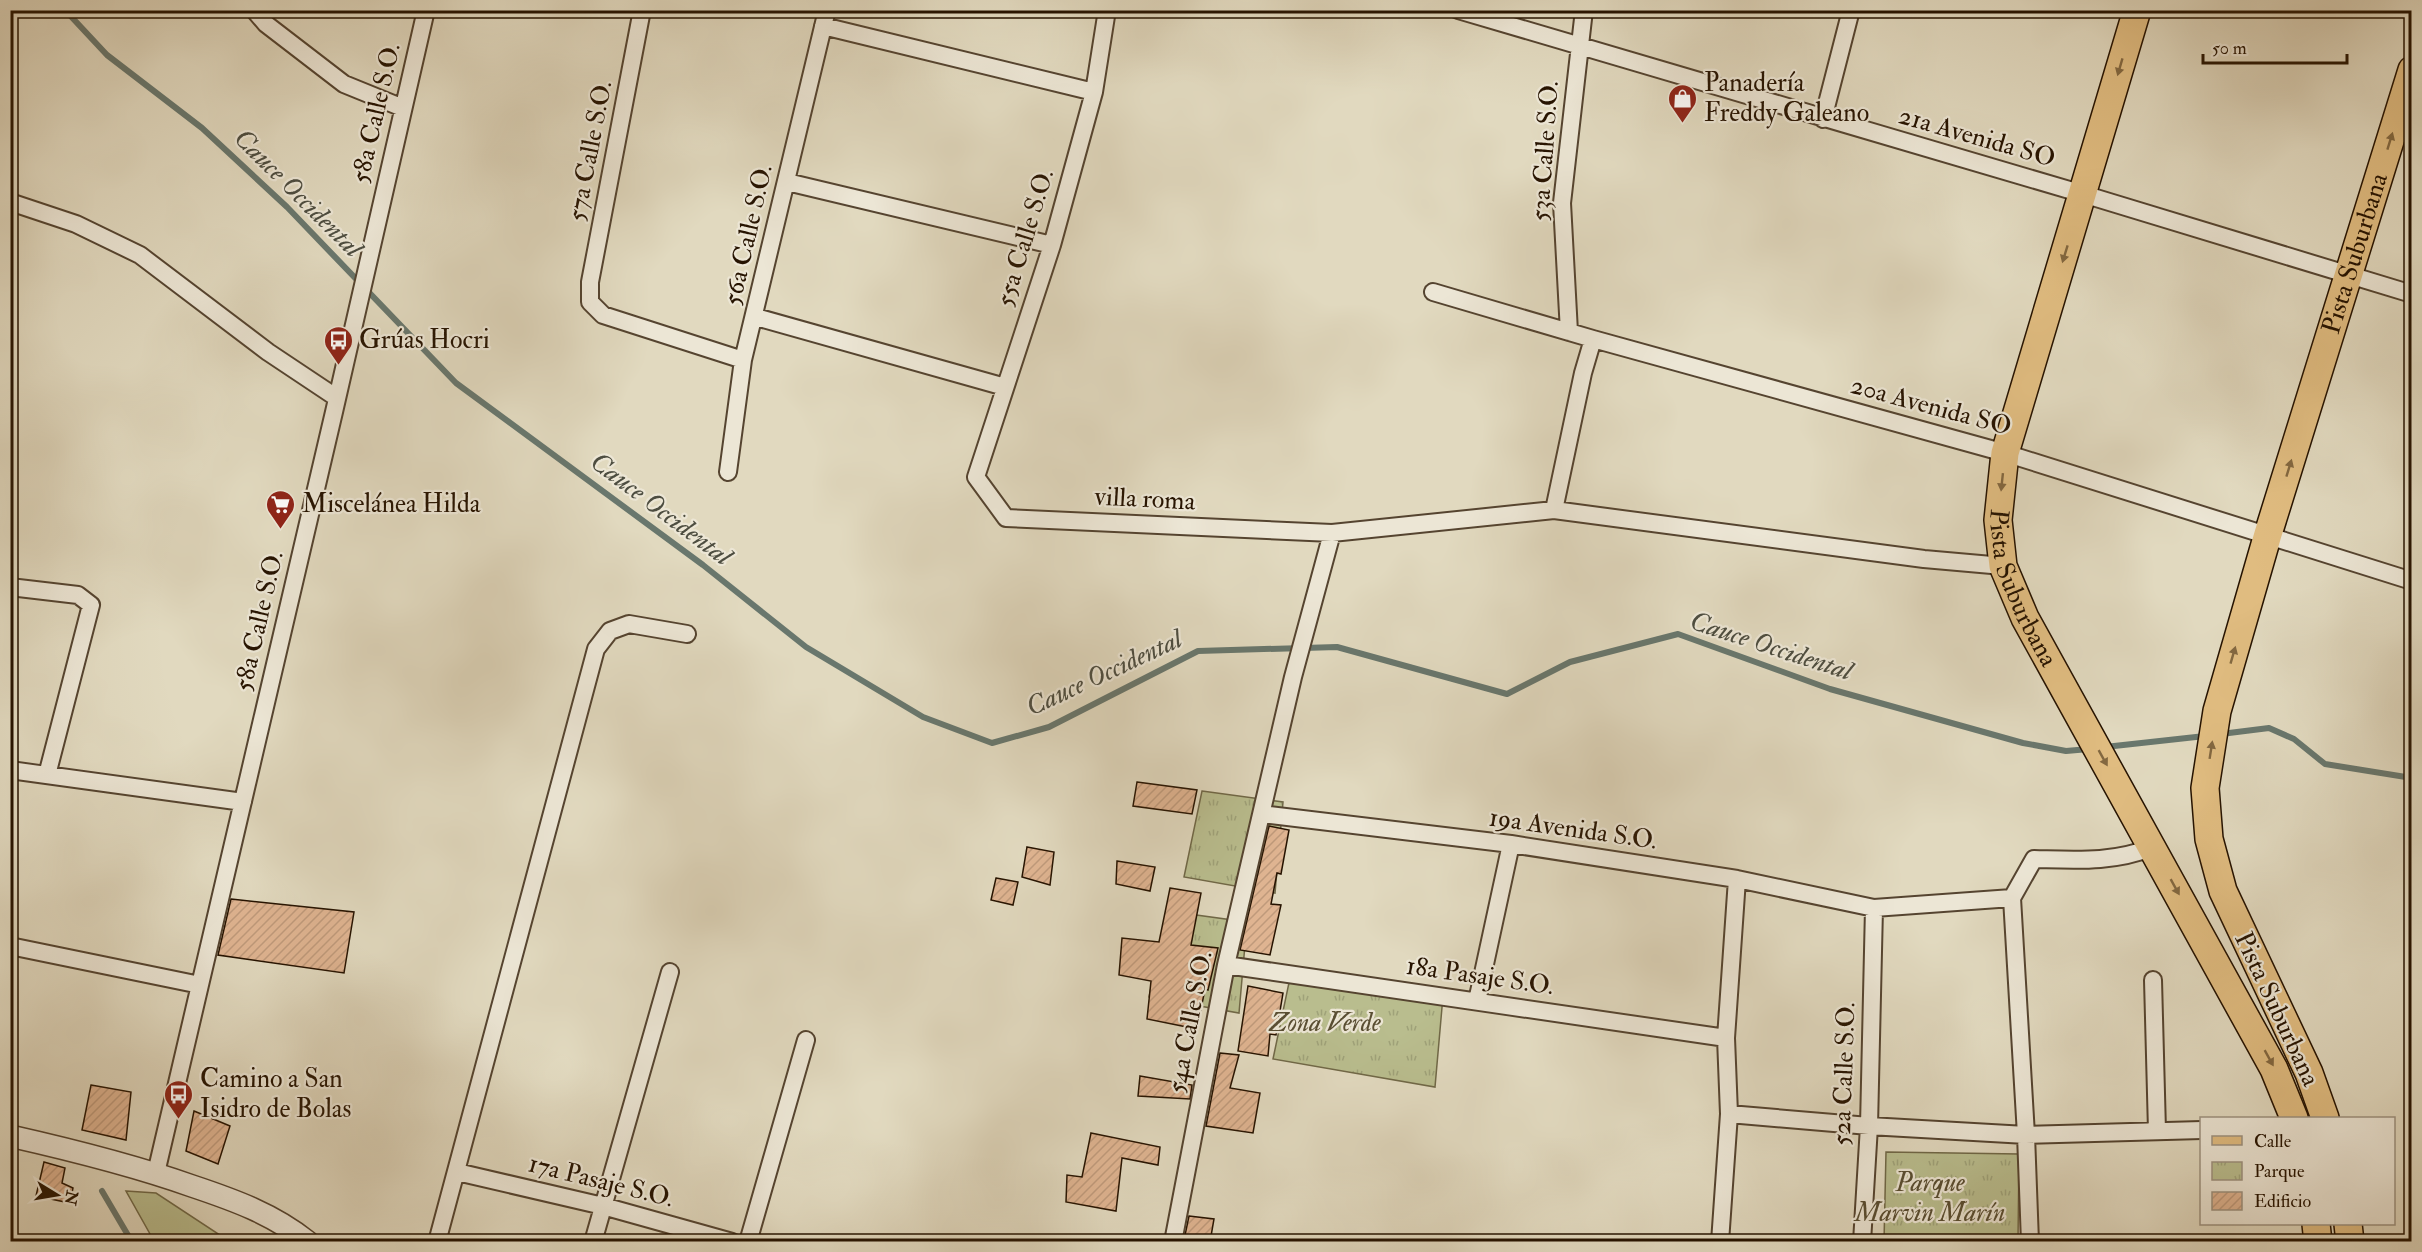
<svg xmlns="http://www.w3.org/2000/svg" width="2422" height="1252" font-family="'IM FELL Double Pica',serif">
<style>
.grass{fill:#b9bd8e;stroke:#706847;stroke-width:1.5}
.park{fill:url(#park-tufts);stroke:#706847;stroke-width:1.5}
.lines{fill:none;stroke-linecap:round;stroke-linejoin:round}
.stream{stroke:#69776d;stroke-width:6}
.building{fill:url(#building-hatch);stroke:#261300;stroke-width:1.5}
.minor-casing{stroke:#554430;stroke-width:20}
.tertiary-casing{stroke:#554430;stroke-width:24}
.primary-casing{stroke:#261300;stroke-width:30}
.minor{stroke:#ece6d5;stroke-width:16}
.tertiary{stroke:#ece6d5;stroke-width:21}
.primary{stroke:#e0bc80;stroke-width:27}
.oneway{fill:#836840}
.labels{text-anchor:middle;dominant-baseline:central;stroke-width:4.5;stroke-linejoin:round;paint-order:stroke}
.poi-label{font-size:26px;fill:#261300;stroke:#ece6d5;text-anchor:start}
.street-label{font-size:26px;fill:#261300;stroke:#ece6d5}
.park-label{font-size:26px;font-style:italic;fill:#594e32;stroke:#ece6d5}
.water-label{font-size:27px;font-style:italic;fill:#4d4d40;stroke:#ece6d5}
</style>
<defs>
<pattern id="park-tufts" width="24" height="20" patternUnits="userSpaceOnUse" patternTransform="scale(1.5)"><rect width="24" height="20" fill="#b9bd8e"/><path d="M3 7l-1-3M5 7V3M7 7l1-3M15 17l-1-3M17 17v-4M19 17l1-3" fill="none" stroke="#9fa279"/></pattern>
<pattern id="building-hatch" width="6" height="6" patternUnits="userSpaceOnUse" patternTransform="scale(1.5)"><rect width="6" height="6" fill="#dfb491"/><path d="M-1 1l2-2M0 6l6-6M5 7l2-2" fill="none" stroke="#bf9a7b"/></pattern>
</defs>
<rect width="100%" height="100%" fill="#e1d9bf"/>
<filter id="stains"><feTurbulence type="fractalNoise" baseFrequency=".00333" numOctaves="4"/><feColorMatrix values="0 0 0 0 .2 0 0 0 0 .09 0 0 0 0 .02 0 0 0 .5 -.17"/></filter>
<radialGradient id="worn" r=".72"><stop offset=".6" stop-color="#630" stop-opacity="0"/><stop offset="1" stop-color="#630" stop-opacity=".3"/></radialGradient>
<path class="grass" d="M126 1191 156 1193 229 1241H154Z"/>
<path class="park" d="M1202 791 1283 802 1275 893 1184 877Z
M1167 911 1247 922 1239 1013 1149 997Z
M1291 973 1443 996 1435 1087 1273 1059Z
M1886 1152 2019 1154 2018 1241 1884 1242Z"/>
<g class="lines">
<path class="stream" d="M65 10 107 55 202 128 287 207 456 383 703 565 806 647 923 717 992 743 1049 727 1198 651 1337 647 1507 694 1570 662 1678 634 1830 689 2023 743 2066 751 2089 749
M2221 734 2269 728 2294 739 2325 764 2412 778
M2105 747 2205 736
M102 1191 132 1242"/>
</g>
<path class="building" d="M1137 782 1197 790 1192 814 1133 806Z
M1269 826 1289 830 1281 874 1277 873 1271 904 1281 905 1270 955 1240 950Z
M1027 847 1054 852 1050 885 1022 877Z
M1117 861 1155 867 1150 891 1116 884Z
M996 878 1018 882 1013 905 991 900Z
M1170 888 1201 893 1191 945 1218 948 1208 990 1205 989 1197 1029 1147 1019 1151 981 1119 975 1122 938 1159 942Z
M231 899 354 912 344 973 218 955Z
M1248 986 1283 993 1276 1035 1270 1034 1268 1056 1238 1051Z
M1220 1053 1239 1055 1230 1088 1260 1093 1253 1133 1206 1126Z
M1140 1076 1192 1085 1190 1099 1138 1096Z
M91 1085 131 1092 126 1140 82 1130Z
M194 1111 230 1126 218 1164 186 1151Z
M1091 1133 1160 1147 1158 1165 1122 1158 1116 1211 1066 1202 1067 1175 1082 1177Z
M44 1162 65 1168 62 1183 73 1188 70 1203 36 1196Z
M1189 1216 1214 1219 1210 1242 1184 1240Z"/>
<g class="lines">
<defs>
<path id="minor" d="M254 10 266 24 344 84 403 108
M642 10 590 282V302L603 315 743 360
M1107 10 1094 92 1052 245 976 477 1006 518 1332 533 1554 510
M1458 10 2083 194 2412 294
M823 26 1094 92
M1823 119 1851 10
M787 182 1052 245
M10 202 76 224 140 255 268 352 337 398
M1433 292 1593 339 2005 453 2412 581
M756 317 1005 387
M1569 332 1562 203 1584 10
M1593 339 1583 373 1554 510 1924 559 2003 566
M728 472 743 360 827 10
M10 587 78 595 91 605 47 775
M10 770 243 802
M1262 814 1511 844 1737 879 1874 908 2012 898
M10 946 200 985
M1226 965 1726 1038
M2153 980 2157 1131
M1477 1001 1511 844
M1729 1114 1869 1126 2026 1135 2202 1130
M457 1172 603 1206 732 1242
M156 1173 334 412 426 10
M437 1242 596 649 610 631 629 624 687 634
M593 1242 670 972
M748 1242 806 1040
M1173 1242 1226 965 1293 677 1332 533
M1720 1242 1729 1114 1726 1038 1737 879
M1862 1242 1869 1126 1874 908
M2030 1242 2026 1135 2012 898 2034 859C2076 860 2113 863 2153 847"/>
<path id="tertiary" d="M10 1136C72 1150 133 1165 192 1186 234 1200 273 1214 308 1242"/>
<g id="primary">
<path id="s1" d="M2137 10 2005 453 1998 520 2003 566 2025 618 2274 1069 2294 1118"/>
<path id="s2" d="M2325 1118 2309 1073 2223 891 2209 839 2205 788 2217 711 2268 534 2412 70"/>
<path d="M2316 1224 2318 1242"/>
<path d="M2348 1224 2350 1242"/>
</g>
</defs>
<use href="#minor" class="minor-casing"/>
<use href="#tertiary" class="tertiary-casing"/>
<use href="#primary" class="primary-casing"/>
<use href="#minor" class="minor"/>
<use href="#tertiary" class="tertiary"/>
<use href="#primary" class="primary"/>
</g>
<defs><path id="oneway-solid" d="M-6-.8H1V-3.2L6.5 0L1 3.2V.8H-6Z" transform="scale(1.5)"/></defs>
<g class="oneway">
<use href="#oneway-solid" transform="translate(2120 67) rotate(106)"/>
<use href="#oneway-solid" transform="translate(2390 141) rotate(-73)"/>
<use href="#oneway-solid" transform="translate(2065 254) rotate(107)"/>
<use href="#oneway-solid" transform="translate(2289 468) rotate(-73)"/>
<use href="#oneway-solid" transform="translate(2002 482) rotate(96)"/>
<use href="#oneway-solid" transform="translate(2233 655) rotate(-74)"/>
<use href="#oneway-solid" transform="translate(2211 750) rotate(-81)"/>
<use href="#oneway-solid" transform="translate(2103 758) rotate(61)"/>
<use href="#oneway-solid" transform="translate(2175 887) rotate(61)"/>
<use href="#oneway-solid" transform="translate(2269 1058) rotate(61)"/>
</g>
<defs>
<symbol id="shop-pin" viewBox="-11 -11 22 30"><path d="M0 17L-7.5 6A9.5 9.5 0 1 1 7.5 6Z" fill="#8f2418" stroke="#ece6d5"/><path d="M-5-2.5h2.3a2.7 3.5 0 0 1 5.4 0H5L5.5 6h-11ZM-1.5-2.5h3a1.5 2.3 0 0 0-3 0Z" fill="#fff"/></symbol>
<symbol id="bus-pin" viewBox="-11 -11 22 30"><path d="M0 17L-7.5 6A9.5 9.5 0 1 1 7.5 6Z" fill="#8f2418" stroke="#ece6d5"/><path d="M-5-6H5V4H4V6H2V4H-2V6H-4V4H-5ZM-3.5-4V0h7V-4ZM-3.5 1.2v1.5H-2V1.2ZM2 1.2v1.5H3.5V1.2Z" fill="#fff"/></symbol>
<symbol id="supermarket-pin" viewBox="-11 -11 22 30"><path d="M0 17L-7.5 6A9.5 9.5 0 1 1 7.5 6Z" fill="#8f2418" stroke="#ece6d5"/><path d="M-6-5.5h2.5l.6 2H6L4.5 2H-2.5L-4.4-4H-6ZM-1.5 3.2a1.3 1.3 0 1 0 .1 0ZM3 3.2a1.3 1.3 0 1 0 .1 0Z" fill="#fff"/></symbol>
</defs>
<g fill-rule="evenodd">
<use href="#shop-pin" x="1666" y="82" width="33" height="45"/>
<use href="#bus-pin" x="322" y="324" width="33" height="45"/>
<use href="#supermarket-pin" x="264" y="488" width="33" height="45"/>
<use href="#bus-pin" x="162" y="1078" width="33" height="45"/>
</g>
<g class="labels">
<g class="poi-label">
<text x="1704" y="83">Panadería<tspan x="1704" dy="30">Freddy Galeano</tspan></text>
<text x="359" y="340">Grúas Hocri</text>
<text x="302" y="504">Miscelánea Hilda</text>
<text x="200" y="1079">Camino a San<tspan x="200" dy="30">Isidro de Bolas</tspan></text>
</g>
<g class="street-label">
<text transform="translate(376 113) rotate(-77)">58a Calle S.O.</text>
<text transform="translate(1977 137) rotate(16)">21a Avenida SO</text>
<text transform="translate(590 151) rotate(-79)">57a Calle S.O.</text>
<text transform="translate(1545 151) rotate(-86)">53a Calle S.O.</text>
<text transform="translate(748 235) rotate(-77)">56a Calle S.O.</text>
<text transform="translate(1025 238) rotate(-73)">55a Calle S.O.</text>
<text stroke="none"><textPath href="#s2" startOffset="910">Pista Suburbana</textPath></text>
<text transform="translate(1931 406) rotate(15)">20a Avenida SO</text>
<text transform="translate(1145 499) rotate(3)">villa roma</text>
<text stroke="none"><textPath href="#s1" startOffset="602">Pista Suburbana</textPath></text>
<text transform="translate(259 621) rotate(-77)">58a Calle S.O.</text>
<text transform="translate(1573 829) rotate(8)">19a Avenida S.O.</text>
<text transform="translate(1480 976) rotate(8)">18a Pasaje S.O.</text>
<text transform="translate(2277 1009) rotate(65)">Pista Suburbana</text>
<text transform="translate(1190 1022) rotate(-79)">54a Calle S.O.</text>
<text transform="translate(1844 1074) rotate(-88)">52a Calle S.O.</text>
<text transform="translate(601 1181) rotate(14)">17a Pasaje S.O.</text>
</g>
<g class="park-label">
<text x="1325" y="1023">Zona Verde</text>
<text x="1930" y="1183">Parque<tspan x="1930" dy="30">Marvin Marín</tspan></text>
</g>
<g class="water-label">
<text transform="translate(298 193) rotate(45)">Cauce Occidental</text>
<text transform="translate(661 509) rotate(37)">Cauce Occidental</text>
<text transform="translate(1771 646) rotate(18)">Cauce Occidental</text>
<text transform="translate(1104 673) rotate(-25)">Cauce Occidental</text>
</g>
</g>
<rect width="2422" height="1252" fill="none" stroke="#e1d9bf" stroke-width="36"/>
<rect x="12" y="12" width="2398" height="1228" fill="none" stroke="#261300" stroke-width="3"/>
<rect x="18" y="18" width="2386" height="1216" fill="none" stroke="#261300" stroke-width="1.5"/>
<rect x="2200" y="1117" width="195" height="108" fill="#ece6d5" stroke="#9d9280" stroke-width="1.5"/>
<rect x="2212" y="1136" width="30" height="9" fill="#e0bc80" stroke="#9d9280" stroke-width="1.5"/>
<text x="2254" y="1147" font-size="18" fill="#261300">Calle</text>
<rect x="2212" y="1162" width="30" height="18" fill="url(#park-tufts)" stroke="#9d9280" stroke-width="1.5"/>
<text x="2254" y="1177" font-size="18" fill="#261300">Parque</text>
<rect x="2212" y="1192" width="30" height="18" fill="url(#building-hatch)" stroke="#9d9280" stroke-width="1.5"/>
<text x="2254" y="1207" font-size="18" fill="#261300">Edificio</text>
<g transform="translate(57 1195) rotate(101)" stroke="#ece6d5" stroke-width="4.5" paint-order="stroke">
<path d="M0-4.5L10 22L0 15L-10 22Z" fill="#261300"/>
<text y="-9" font-size="16" font-weight="bold" text-anchor="middle" fill="#261300">N</text>
</g>
<path d="M2203 54v9h144v-9" fill="none" stroke="#261300" stroke-width="3"/>
<text x="2212" y="54" font-size="18" fill="#261300" stroke="#ece6d5" stroke-width="4.5" paint-order="stroke">50 m</text>
<rect width="100%" height="100%" filter="url(#stains)"/>
<rect width="100%" height="100%" fill="url(#worn)"/>
</svg>
